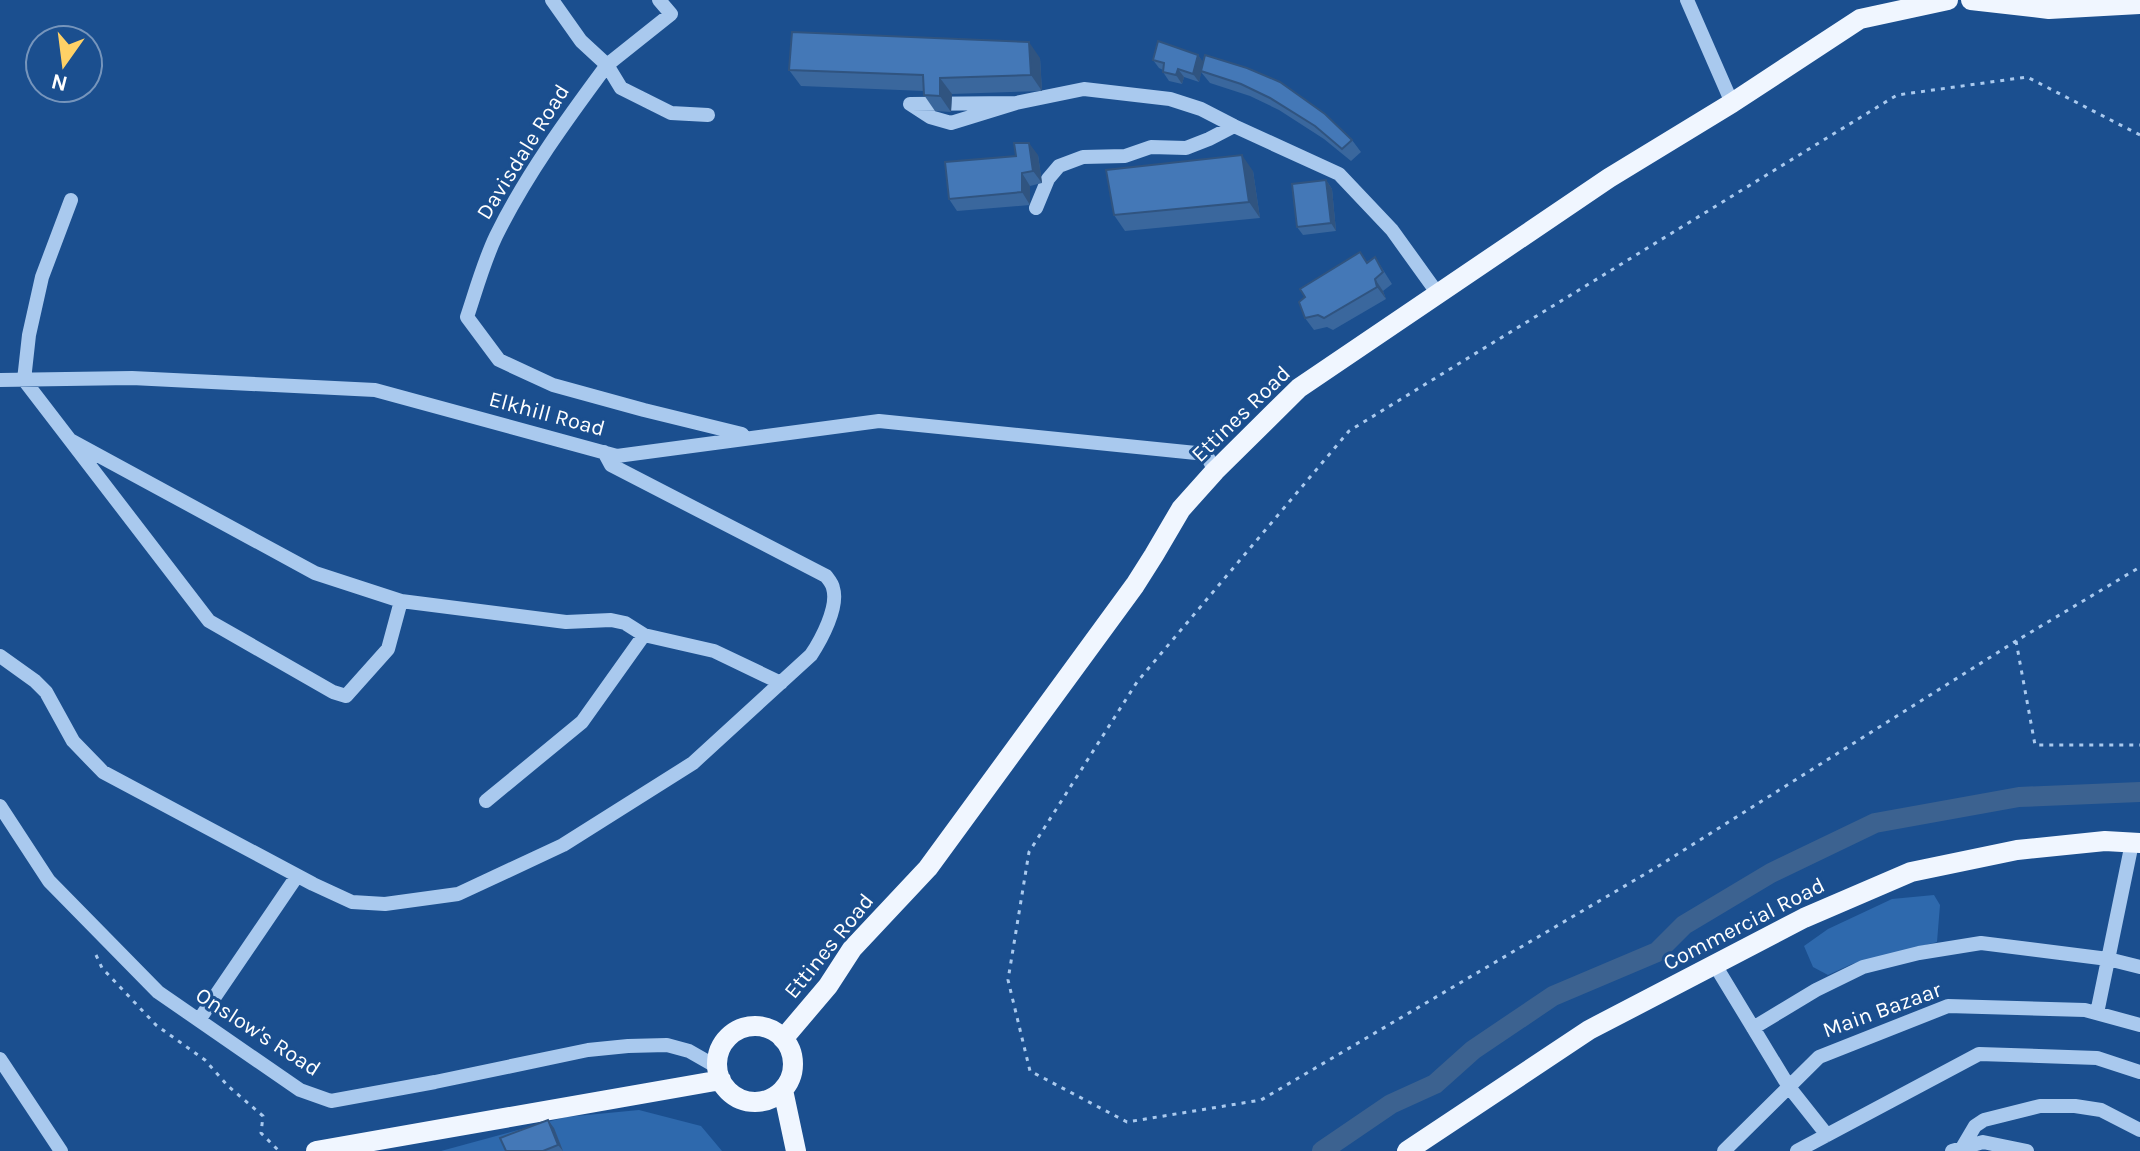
<svg xmlns="http://www.w3.org/2000/svg" width="2140" height="1151" font-family="Karla,sans-serif">
<style>
.green{fill:#2e69ad}
.lines{fill:none;stroke-linecap:round;stroke-linejoin:round}
.canal{stroke:#3c6290;stroke-width:20}
.path{stroke:#a9c9ee;stroke-width:3;stroke-dasharray:4 6;stroke-linecap:butt}
.minor{stroke:#a9c9ee;stroke-width:14}
.major{stroke:#f0f6ff;stroke-width:20}
.wall{fill:#3a679d}
.shaded-wall{fill:#305480}
.building{fill:#4478b7;stroke:#305480;stroke-width:2}
.labels{text-anchor:middle;dominant-baseline:central;stroke-width:6;stroke-linejoin:round;paint-order:stroke}
.street-label{font-size:22px;fill:#fff;stroke:#1b4f8f}
</style>
<rect width="100%" height="100%" fill="#1b4f8f"/>
<path class="green" d="M1934 895 1940 905 1937 942 1852 964 1828 975 1813 967 1804 946 1828 929 1892 899Z
M639 1110 701 1126 722 1151H441L566 1117Z"/>
<g class="lines">
<path class="canal" d="M1322 1151 1391 1104 1435 1084 1473 1050 1553 996 1657 952 1684 925 1771 873 1875 823 2019 797 2140 792"/>
<path class="path" d="M2140 135 2027 77 1897 95 1349 431 1137 682 1029 852 1008 980 1030 1071 1127 1122 1261 1100 1657 867 2016 641 2140 567
M2016 641 2035 745H2140
M96 955 102 968 156 1025 205 1060 228 1086 263 1116 261 1133 279 1151"/>
<path class="minor" d="M552 0 581 41 607 65C567 119 526 175 496 236 484 261 476 290 467 317L499 360 553 385 644 410 742 434
M659 0 671 14 607 65 621 88 671 113 708 115
M1687 0 1732 103
M1016 103 910 104 930 117 951 123 1016 103 1084 89 1170 99 1201 109 1234 126 1339 174 1392 230 1438 294
M71 200 42 277 29 335 24 380 209 621 333 692 346 696 388 649 401 601
M1036 208 1048 179 1059 166 1083 157 1125 156 1151 147 1186 148 1209 139 1234 126
M0 380 132 378 375 390 617 456 879 421 1206 454 1215 471
M70 440 315 573 401 601 566 622 611 620 625 623 644 635 714 651 781 683
M0 656 35 681 46 692 73 741 103 772 313 884 352 902 385 904 458 894 563 845 693 763 811 655C821 640 839 607 833 588 832 583 829 580 826 576L611 465 604 452
M486 801 582 722 644 635
M0 806 49 881 158 992 300 1090 331 1101 435 1082 588 1050 628 1046 667 1045 689 1051 717 1067
M1715 965 1789 1087 1827 1135
M2097 1013 2132 843
M199 1020 297 876
M1753 1028 1816 990 1863 967 1919 953 1981 943 2108 959 2140 967
M0 1059 61 1151
M1962 1148 1975 1126 1984 1120 2040 1106H2075L2101 1110 2140 1130
M1724 1151 1819 1057 1948 1006 2085 1010 2140 1025
M1797 1151 1979 1054 2097 1058 2140 1072
M1952 1151 1983 1142 2027 1151"/>
<path class="major" d="M1971 0 2049 9 2140 4
M717 1064a38 38 0 1 1 76 0a38 38 0 1 1-76 0Z
M783 1039 828 986 852 949 928 868 1135 585 1154 555 1181 509 1215 471 1299 388 1609 178 1732 103 1860 19 1948 0
M783 1090 796 1151
M316 1151 721 1080
M1407 1151 1589 1030 1804 918 1911 872 2017 850 2105 841 2140 843"/>
</g>
<path class="wall" d="M1198 55 1203 63 1352 140 1361 152 1351 161 1324 139 1279 110 1250 96 1210 83 1201 72 1199 82 1184 77 1182 84 1169 81 1163 72V70L1159 68 1153 60Z
M1040 58 1042 91 952 94 951 112 935 111 924 95V91L801 86 789 70Z
M1038 155 1042 183 1030 186V205L957 211 949 199Z
M1253 171 1260 218 1125 231 1114 215Z
M1326 180 1332 189 1336 231 1303 235 1297 227Z
M1375 257 1392 284 1383 291 1386 299 1333 330 1327 327 1314 330 1305 318V297Z
M554 1128 563 1151H506Z"/>
<path class="shaded-wall" d="M1029 42 1040 58 1042 91 1031 75Z
M1198 55 1204 63 1199 82 1193 74Z
M1178 69 1184 77 1182 84 1176 75Z
M940 78 952 94 951 112 940 96Z
M1029 143 1038 155 1042 183 1033 171Z
M1242 155 1253 171 1260 218 1249 202Z
M1022 173 1030 186V205L1022 192Z
M1326 180 1332 189 1336 231 1331 223Z
M1375 279 1383 291 1386 299 1377 287Z
M548 1120 554 1128 563 1151 558 1145Z"/>
<path class="building" d="M792 32 1029 42 1031 75 940 78V96L924 95 923 75 789 70Z
M1158 41 1198 55 1193 74 1178 69 1176 75 1163 72 1164 63 1153 60Z
M1205 55 1247 68 1280 82 1325 114 1352 140 1342 149 1315 126 1270 98 1241 84 1201 71Z
M1014 143H1029L1033 171 1022 173V192L949 199 945 162 1016 156Z
M1242 155 1249 202 1114 215 1106 170Z
M1326 180 1331 223 1297 227 1292 184Z
M1360 252 1367 263 1375 257 1383 272 1375 279 1377 287 1324 318 1318 315 1305 318 1299 302 1305 297 1300 289Z
M548 1120 558 1145 543 1151H506L500 1138Z"/>
<g class="labels">
<g class="street-label">
<text transform="translate(523 152) rotate(-58)">Davisdale Road</text>
<text transform="translate(547 414) rotate(15)">Elkhill Road</text>
<text transform="translate(1241 414) rotate(-44)">Ettines Road</text>
<text transform="translate(1744 924) rotate(-27)">Commercial Road</text>
<text transform="translate(829 946) rotate(-51)">Ettines Road</text>
<text transform="translate(1882 1010) rotate(-20)">Main Bazaar</text>
<text transform="translate(258 1032) rotate(33)">Onslow's Road</text>
</g>
</g>
<g transform="translate(64 64) rotate(194)"><circle r="38" fill="#1b4f8f" stroke="#7695bc" stroke-width="2"/>
<path d="M0-6L14 30L0 20L-14 30Z" fill="#ffd166"/>
<text y="-12" font-size="22" font-weight="bold" text-anchor="middle" fill="#ffffff">N</text>
</g>
</svg>
